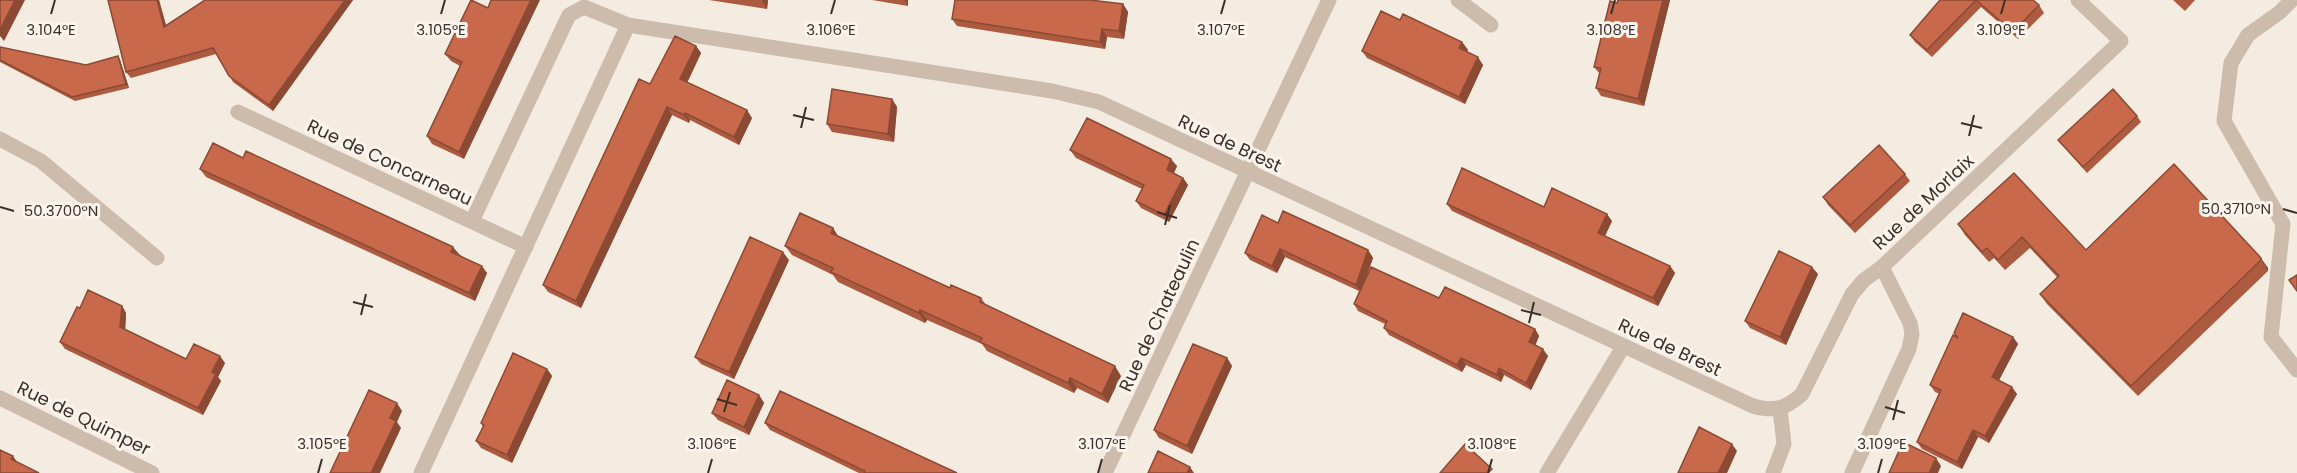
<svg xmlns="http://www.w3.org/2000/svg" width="2297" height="473" font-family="Poppins,sans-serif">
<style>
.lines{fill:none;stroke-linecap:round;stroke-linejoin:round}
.minor{stroke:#cdbbac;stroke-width:15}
.wall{fill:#ac5a40}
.shaded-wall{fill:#8c4a34}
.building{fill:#c8694b;stroke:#8c4a34;stroke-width:1.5}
.ticks{fill:none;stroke:#3b302b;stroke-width:2}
.labels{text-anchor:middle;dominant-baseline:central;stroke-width:6;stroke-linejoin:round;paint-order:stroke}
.street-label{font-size:18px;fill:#3b302b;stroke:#fbf5ee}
.ticks-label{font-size:15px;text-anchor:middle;fill:#3b302b;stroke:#fbf5ee;stroke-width:6;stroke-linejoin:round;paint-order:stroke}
</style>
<rect width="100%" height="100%" fill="#f4ebe1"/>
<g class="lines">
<path class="minor" d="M1458 0 1491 25
M2292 0 2280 12 2248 35 2231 63 2224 121 2283 224 2271 337 2297 370
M238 112 526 247
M0 139 41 161 157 258
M472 221 569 15 584 7 628 25 1052 91 1099 102 1753 406C1773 412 1786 409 1802 394L1852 294 1864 280 1882 267 2121 41 2078 0
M0 398 152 473
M421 473 628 25
M1105 473 1329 0
M1547 473 1623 347
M1773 473 1784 444 1780 409
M1852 473 1909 349 1912 334 1910 323 1882 267"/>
</g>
<path class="wall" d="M108 0H159L166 25 205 0H353L273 111 233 82 216 54 131 78 126 72Z
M471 0 464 159 432 144 427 136 460 66 451 61 445 54Z
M709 0H768L767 9Z
M872 0H908V6Z
M1670 0 1644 106 1601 96 1596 88 1600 74 1594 67 1617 3Z
M1940 0H2033L2039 5 2044 13 2018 39 1981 7 1932 57 1915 42 1910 35Z
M2173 0H2195L2185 11Z
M1123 4 1128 12 1124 39 1107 37 1105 49 957 26 952 19Z
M1400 20 1462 42 1468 50 1466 52 1483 65 1465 104 1367 58 1362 51Z
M696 46 701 53 687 83 752 118 739 145 690 120 689 123 672 115 581 308 548 292 543 285 650 84Z
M0 47 86 65 118 56 120 60 129 88 75 101 0 62Z
M892 99 897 107 894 142 832 132 827 124Z
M2137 116 2141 122 2087 173 2058 140Z
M1070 150 1177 166 1174 173 1183 178 1188 185 1169 222 1141 208 1136 201 1142 189 1076 158Z
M243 158 459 254 487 273 475 301 206 177 200 169Z
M2174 164 2268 268V271L2138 396 2047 304 2040 294 2057 277 2030 248 2005 270 1994 258 1989 262 1965 235 1958 224 2086 250Z
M1905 174 1910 181 1855 233 1828 205 1823 197Z
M1447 204 1544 207 1612 221 1605 236 1670 266 1675 273 1658 306 1452 211Z
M1278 223 1368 250 1373 258 1367 274 1535 329 1539 336 1535 345 1548 356 1531 390 1504 375 1501 382 1466 365 1462 372 1389 335 1384 328 1385 324 1358 311 1354 304 1359 291 1285 257 1277 273 1250 260 1245 253Z
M833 228 838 236 950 288 981 298 986 305 1121 376 1108 403 1077 388 1074 393 987 351 982 344 927 320 925 323 838 282 833 275 792 255 785 246Z
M789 260 734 379 701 364 695 357Z
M1818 274 1786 345 1750 328 1745 321Z
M122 306 126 313 125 330 186 359 225 363 218 377 221 381 203 415 65 349 60 342 80 308Z
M1954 333 2013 337 2018 344 1999 380 2017 394 1989 443 1978 437 1962 469 1922 449 1917 442 1940 394 1935 392 1930 385 1956 337Z
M1227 358 1232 366 1192 454 1159 438 1154 430Z
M547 369 552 376 512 463 481 448 476 441 483 427 481 423Z
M759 395 764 403 749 435 718 420 712 413Z
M765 423 957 473H859L770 430Z"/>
<path class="shaded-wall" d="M15 0H25L4 41 0 36V30Z
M157 0H159L168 33 164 27Z
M345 0H353L273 111 269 105Z
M531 0H540L464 159 459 152Z
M762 0H768L767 9 762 1Z
M904 0H908V6Z
M1663 0H1670L1644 106 1638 99Z
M1123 4 1128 12 1124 39 1119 31Z
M1102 29 1107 37 1105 49 1100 42Z
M1462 42 1468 50 1464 55 1459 48Z
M696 46 701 53 685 87 680 79Z
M118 56 120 60 129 88 126 84Z
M1478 57 1483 65 1465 104 1459 97Z
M892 99 897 107 894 142 888 134Z
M667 107 672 115 581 308 576 301Z
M747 110 752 118 739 145 734 137Z
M685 113 690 120 689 123 684 115Z
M1171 159 1177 166 1172 177 1167 170Z
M1183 178 1188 185 1169 222 1164 215Z
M1607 214 1612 221 1603 240 1598 233Z
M833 228 839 238 831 233Z
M453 247 459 254 456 259 451 252Z
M1280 249 1285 257 1277 273 1272 266Z
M1368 250 1373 258 1361 292 1356 285Z
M783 252 789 260 734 379 729 372Z
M2261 258 2268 268V271L2261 260Z
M482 266 487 273 475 301 469 293Z
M1670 266 1675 273 1658 306 1653 298Z
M1812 267 1818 274 1786 345 1780 337Z
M122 306 126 313 125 334 120 327Z
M920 310 927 320 925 323 919 313Z
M1535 329 1539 336 1534 349 1529 342Z
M2013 337 2018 344 1997 384 1992 377Z
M1543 349 1548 356 1531 390 1526 383Z
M220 356 225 363 218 377 221 381 203 415 198 408Z
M1227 358 1232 366 1192 454 1187 446Z
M1461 358 1466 365 1462 372 1457 365Z
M1115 366 1121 376 1108 403 1102 394Z
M1499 368 1504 375 1501 382 1497 375Z
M547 369 552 376 512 463 507 455Z
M1070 378 1077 388 1074 393 1068 383Z
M2012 387 2017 394 1989 443 1985 436Z
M759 395 764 403 749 435 744 427Z
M397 403 402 411 397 422 401 428 380 473H371L390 418Z
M1973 430 1978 437 1962 469 1957 462Z
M1732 444 1737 451 1727 473H1718Z
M13 456 17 462 11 459Z
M1936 458 1941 466 1938 473H1929Z
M1190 467 1194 473H1187Z"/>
<path class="building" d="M0 0H15L0 30Z
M108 0H157L164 27 205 0H345L269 105 229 76 213 48 126 72Z
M471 0 488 8 491 0H531L459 152 427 136 462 62 445 54Z
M955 0H1090L1123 4 1119 31 1102 29 1100 42 952 19Z
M1618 0H1663L1638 99 1596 88 1601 68 1594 67 1610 1 1617 3Z
M1940 0H2033L2039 5 2013 32 1976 0 1927 50 1910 35Z
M1381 11 1400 20 1403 14 1462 42 1459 48 1478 57 1459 97 1362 51Z
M675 36 696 46 680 79 747 110 734 137 685 113 684 115 667 107 576 301 543 285 639 79 650 84Z
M0 47 86 65 118 56 126 84 72 97 0 60Z
M832 89 892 99 888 134 827 124Z
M2113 89 2137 116 2083 167 2058 140Z
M1087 118 1171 159 1167 170 1183 178 1164 215 1136 201 1144 185 1070 150Z
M213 143 243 158 246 151 453 247 451 252 482 266 469 293 200 169Z
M1879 145 1905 174 1850 225 1823 197Z
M2174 164 2261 258V260L2131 386 2040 294 2059 276 2022 237 1998 260 1987 248 1982 252 1958 224 2014 173 2086 250Z
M1462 168 1544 207 1552 188 1607 214 1598 233 1670 266 1653 298 1447 204Z
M1283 211 1368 250 1356 285 1280 249 1272 266 1245 253 1262 215 1278 223Z
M800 213 833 228 831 233 950 288 951 285 981 298 980 302 1115 366 1102 394 1070 378 1068 383 980 342 982 338 920 310 919 313 831 272 833 268 785 246Z
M750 237 783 252 729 372 695 357Z
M1779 251 1812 267 1780 337 1745 321Z
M1371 267 1439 298 1445 287 1535 329 1529 342 1543 349 1526 383 1499 368 1497 375 1461 358 1457 365 1384 328 1387 321 1354 304Z
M2297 275V291L2289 280Z
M88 290 122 306 120 327 186 359 194 344 220 356 212 372 216 374 198 408 60 342 77 307 80 308Z
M1963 313 2013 337 1992 377 2012 387 1985 436 1973 430 1957 462 1917 442 1941 390 1930 385 1953 335 1958 338 1954 333Z
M1193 344 1227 358 1187 446 1154 430Z
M513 353 547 369 507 455 476 441 484 425 481 423Z
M727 380 759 395 744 427 712 413Z
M369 390 397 403 390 418 396 421 371 473H330Z
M780 391 957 473H864L865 471 765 423Z
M1699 427 1732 444 1718 473H1678Z
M1903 442 1936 458 1929 473H1889Z
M1465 444 1492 469 1488 473H1440Z
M0 450 13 456 11 459 39 473H0Z
M1158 451 1190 467 1187 473H1148Z"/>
<path class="ticks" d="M51 14 55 0M441 14 445 0M831 14 835 0M1221 14 1225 0M1611 14 1615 0M2001 14 2005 0M793 115 814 120M1961 123 1982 128M801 128 806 107M1969 136 1974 115M0 207 14 211M2283 209 2297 213M1157 212 1177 218M1165 225 1170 205M353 302 373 307M1521 310 1541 315M361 315 366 294M1529 323 1534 302M717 399 737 405M1885 407 1905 413M724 412 730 392M1893 420 1898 400M318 473 322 459M708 473 712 459M1098 473 1102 459M1488 473 1492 459M1878 473 1882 459"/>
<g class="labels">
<g class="street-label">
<text transform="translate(1230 143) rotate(25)">Rue de Brest</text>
<text transform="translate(390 162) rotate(25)">Rue de Concarneau</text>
<text transform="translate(1923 202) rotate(-43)">Rue de Morlaix</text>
<text transform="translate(1159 315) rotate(-65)">Rue de Chateaulin</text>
<text transform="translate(1670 347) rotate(25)">Rue de Brest</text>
<text transform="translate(84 418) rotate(26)">Rue de Quimper</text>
</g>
</g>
<g class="ticks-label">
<text x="51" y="35">3.104°E</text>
<text x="441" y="35">3.105°E</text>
<text x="831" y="35">3.106°E</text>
<text x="1611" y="35">3.108°E</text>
<text x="2001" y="35">3.109°E</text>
<text x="1221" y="35">3.107°E</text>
<text x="2236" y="214">50.3710°N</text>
<text x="61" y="216">50.3700°N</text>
<text x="322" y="449">3.105°E</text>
<text x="712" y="449">3.106°E</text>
<text x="1102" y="449">3.107°E</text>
<text x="1492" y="449">3.108°E</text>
<text x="1882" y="449">3.109°E</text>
</g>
</svg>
